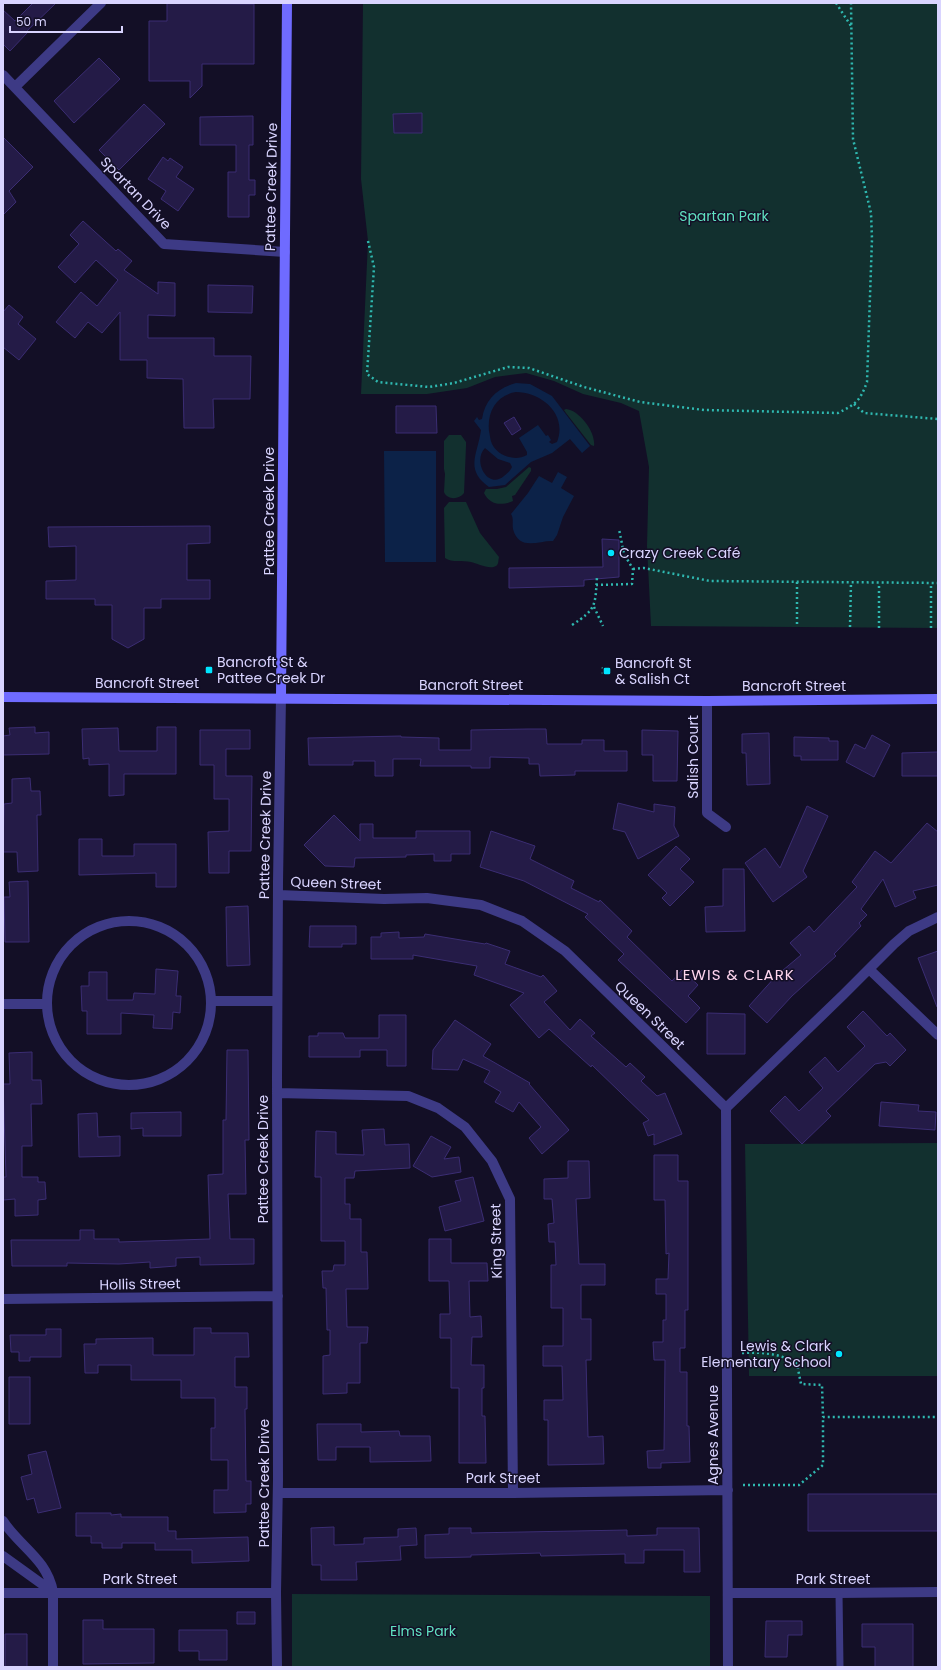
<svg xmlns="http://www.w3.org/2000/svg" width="941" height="1670" font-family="Poppins,sans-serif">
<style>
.green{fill:#12302f}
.water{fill:#0c2248;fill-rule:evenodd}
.building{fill:#241b47;stroke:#3b2d73}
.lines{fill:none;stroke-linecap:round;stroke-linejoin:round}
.path{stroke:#2fb8b0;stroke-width:2.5;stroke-dasharray:2 3;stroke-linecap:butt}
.lane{stroke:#3d3a85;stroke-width:7}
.street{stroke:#3d3a85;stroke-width:10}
.secondary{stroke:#6f6bff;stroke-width:10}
.poi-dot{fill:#00e5ff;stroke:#130f26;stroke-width:1.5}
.labels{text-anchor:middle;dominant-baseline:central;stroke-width:3;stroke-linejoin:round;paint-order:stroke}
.street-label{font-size:14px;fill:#d9d4ff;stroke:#130f26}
.park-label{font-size:14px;fill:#5fe0c0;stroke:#130f26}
.poi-label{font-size:14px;fill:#d9d4ff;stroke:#130f26;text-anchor:start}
.neighbourhood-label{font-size:15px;letter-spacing:1px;fill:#ffd6f0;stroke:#130f26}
</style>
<rect width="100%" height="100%" fill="#130f26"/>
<path class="green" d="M363 3H938V628L651 626 647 546 649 467 639 411 621 403 583 394 554 381 526 373 495 377 467 388 427 394H361L368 241 361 179Z
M566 409C579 410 596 432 594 446L591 445 566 413 564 410Z
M449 435H461L466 442V446L464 493C459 500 447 500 444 492L445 474 444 469V441Z
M529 467 531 468V471L515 495 512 496 513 501C501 506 490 505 484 493L486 489H497L506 487Z
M449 502H466L480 533 499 557C498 561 499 564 496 566 489 570 477 563 471 562 463 560 452 563 445 558L444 508Z
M938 1143V1376H749L745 1144Z
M292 1594 710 1596V1667H292Z"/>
<path class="water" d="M516 383 530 384 552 396 590 446 582 453 570 439 552 453 531 462 505 485 489 487C464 469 478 454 481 430L474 421 477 417 479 420 482 419C485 399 498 388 516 383ZM516 392C541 392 568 414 557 442L552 444 549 442 551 440 548 435 546 436 538 425 519 438 527 452V455C515 462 498 456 492 444 490 440 490 435 489 431 487 412 496 395 516 392ZM485 448 498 459 510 463 512 467C510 471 508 473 504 476 488 490 472 461 485 448Z
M384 451H436V562H385Z
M558 472 567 477 561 488 574 496 563 517 557 535 553 541C540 540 519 552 513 529 512 523 514 519 511 514L528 493 539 476 552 483Z"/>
<path class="building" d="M33 3H56L26 32 27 33 10 51 3 44V10L15 21Z
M167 3 254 4V64H202V86L190 98V81H149V21H167Z
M99 58 120 79 74 123 54 101Z
M144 104 165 124 119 170 99 150Z
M422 113V133H394L393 114Z
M253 116V145H249V180H255V195H249V217H228V172H236V145H200V117Z
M3 137 33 167 9 191 16 202 3 215Z
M163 157 168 161 170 158 183 167 176 177 194 189 178 211 161 199 166 191 148 179Z
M83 221 116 251 118 249 132 261 124 270 158 294V282L175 283V316L148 315V338H214V356H251L250 399H213L214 428H184L183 379 147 378V360H120V312L102 333 88 322 75 338 56 322 81 292 97 306 118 280 96 260 75 283 58 267 79 244 70 235Z
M208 285 253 286 252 313 208 312Z
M9 305 23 317 18 324 36 339 19 360 3 347V312Z
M396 406H436L437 433H396Z
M514 417 521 429 512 435 504 423Z
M210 526V543L187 544V580H210V599H161V608H144V639L128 648 112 639V605H95V599H46V581L76 580V546L49 547 48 527Z
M602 539 619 540V577L584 580V586L509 588V568L603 567Z
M35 727V733L49 732V754L3 755V736L10 735 9 728Z
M157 727H176V774H124V795L109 796V764L89 765V758L83 759 82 729 118 728 119 751H157Z
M528 729H546L547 744H582V740H604V751H627V771H575V775L540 776 539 764H529V758L490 757V768H471V766H420L421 759H393V776H375V761H353V765H309L308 738 401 736V737L439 738V750H471V730Z
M200 730H250V749H226V776H252L251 851H229V873H209L208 832 229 831V799H214V765H200Z
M642 730 678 731 677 781H653V755H642Z
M769 733 770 784 747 785 746 753H742V734Z
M872 735 890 745 874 777 846 762 855 744 865 749Z
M794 737 829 738V741H838V760H801V756H794Z
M938 752V776H902V753Z
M30 778 31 791H40L41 815H37L38 871 18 872 17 852H3L4 804 12 803V779Z
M618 803 654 812V804L675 807 674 826 679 836 638 859 625 832 613 829Z
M807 806 828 816 803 871 807 877 773 902 745 863 765 848 780 868Z
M334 815 360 841V824H373V838H416V831H470V854H451V861H434V854L406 855V857L355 858 354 867 325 866 304 845Z
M927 823 938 832V885L913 891 916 898 895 907 883 879 861 909 867 915 859 923 861 926 834 954 836 956 792 996 767 1023 749 1006 776 976 801 955 790 943 809 926 814 932 857 887 852 882 875 851 891 863Z
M491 831 535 846 530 859 574 881 571 888 599 902 600 900 632 931 627 937 672 981 682 970 698 985 688 996 700 1008 686 1023 618 960 624 954 585 917 588 914 524 881 480 867Z
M79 839H102V856H134V844H176V887H156V873L79 875Z
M676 846 690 859 680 869 694 882 670 906 662 898 667 893 648 875Z
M723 869H744L745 931 706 932 705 907 723 906Z
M28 881 29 942H5L4 897H10L9 882Z
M248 906 250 965 227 966 226 907Z
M310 926H356V944H342V947H309Z
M399 932V938L424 937 425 934 485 944 486 943 510 951 505 964 541 977 543 975 557 991 544 1002 570 1030 580 1019 595 1033 591 1036 626 1067 630 1063 645 1077 641 1081 657 1096 665 1093 682 1134 654 1145V1134L648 1136 643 1123 649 1120 592 1065 591 1067 549 1029 539 1038 510 1005 524 993 474 975 477 966 413 955V959H371V937H381V933Z
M938 951V1007H937L918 958Z
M156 969 178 971 176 996H181L180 1013 173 1012 172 1029 153 1028 154 1015 121 1013V1034H87V1011H82L81 986H89V972H107V1000H133L134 993 155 994Z
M863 1011 887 1036 890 1033 906 1050 890 1066 886 1062 875 1064 826 1111 831 1116 802 1144 770 1111 785 1096 799 1111 823 1088 809 1072 825 1057 838 1072 865 1046 847 1027Z
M707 1013 745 1014V1054H707Z
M379 1015H406V1066H387V1050H360V1057H309V1036H318V1033H343L345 1038H379Z
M455 1020 491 1044 483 1056 530 1083 529 1084 569 1130 542 1154 529 1138 541 1127 519 1102 513 1112 495 1102 501 1092 484 1082 490 1071 463 1059 458 1070 432 1069 433 1050Z
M227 1050H248L249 1140H245L246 1194H228L230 1239H254V1264L200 1265V1257L176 1258V1266L150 1268V1262L119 1264 67 1263V1266H12L11 1240H80V1230H94V1239H119V1242L210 1239 208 1175 223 1174V1120H226Z
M32 1052V1080H41L42 1104H31L32 1146H22V1177H38V1182H45L46 1199 38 1200V1215L15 1216V1199L3 1200V1177H6L3 1084H10L9 1053Z
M881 1102 919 1105 918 1111 936 1112 935 1130 879 1126Z
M181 1112V1136H143V1128L131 1129V1113Z
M97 1113 98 1137 120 1136V1156L79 1157 78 1114Z
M384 1129 385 1145 409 1144 410 1168 355 1171 354 1178H345V1204H350V1219H361V1252H367L368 1289H346L347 1327H368L367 1343H360V1383H347V1393L323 1394V1356L330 1355V1330H327L326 1288H323L322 1271H333L334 1265H345V1241H321V1177H315L316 1131 336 1132V1154L364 1155 362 1130Z
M431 1136 451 1147 444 1159 459 1157 461 1172 432 1177 413 1166Z
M654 1155H678V1181H688V1310H685V1348H680V1372H687V1426H689L690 1462 661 1463V1468H648L647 1451 664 1450 665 1360H654L653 1342H663V1320H666V1294H656V1279H668L669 1253 666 1254 665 1200H654Z
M568 1161H589L590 1198 576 1199 579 1264H605V1285H581V1319H591V1360H586L588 1437 603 1436 604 1464 548 1465V1420H544V1400H563L562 1366H543V1346H563V1308H551V1265H556L555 1242H549L548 1224 554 1223 552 1199H544V1179L568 1178Z
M473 1177 484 1221 445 1231 439 1207 461 1201 455 1181Z
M429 1239H451V1263H487L488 1281H469L470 1317 481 1316 482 1337H472L471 1365H484V1388H482V1416H485L486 1463H459V1388H451V1338H440V1314H450L449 1281H429Z
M194 1328H211V1333H248L249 1357H235V1387H247V1409H245L246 1481H251V1504H246V1512L214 1513V1490H228V1460H211V1428H215V1398H181V1380H131V1365H98V1373H85L84 1344H96V1339L153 1338V1355H194Z
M46 1329H61V1357H30V1361H19V1352H11L10 1335H46Z
M9 1377H30V1424H9Z
M317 1424H361V1432L399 1431 400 1436H430L431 1461 370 1462V1447H336V1460H318Z
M46 1451 61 1508 38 1513 34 1498 27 1500 21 1477 32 1474 28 1455Z
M808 1494H938V1531H808Z
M76 1513H111V1515L121 1514V1517H168V1531H176V1539L248 1537 249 1561 192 1563V1550H155V1543H122V1548H102V1543H91V1536H76Z
M334 1527V1545L364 1544V1538L398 1537V1529L416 1528 417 1545 400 1546 401 1560 356 1562 357 1580H321V1565H312L311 1528Z
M449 1528H471V1533L627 1530V1536L657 1535V1528H699L700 1572H684V1550H644V1563H625V1554L541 1556 540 1553 471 1555V1557L425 1558V1535L449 1534Z
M237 1612H255V1624H237Z
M83 1620H103V1629H154V1663L83 1664Z
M766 1621H802V1635H788L787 1657H765Z
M862 1624H913V1667H875V1647H862Z
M179 1630H227V1660H199V1651H179Z
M5 1634H27V1667H5Z"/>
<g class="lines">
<path class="path" d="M836 3 851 26
M368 241 374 267 367 374 378 382 429 387 454 383 508 367 529 368 584 387 640 402 704 410 838 413C856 404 860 401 867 382L872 239 871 213 853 139 851 3
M854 404 864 413 938 419
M633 569 644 568 710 581 938 583
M797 582V627
M596 585 632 584 633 569 624 554 619 529
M594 607 603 626
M572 625C597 609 595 605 597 577
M850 627 851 582
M879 628V583
M931 628V584
M262 665H268
M603 667V677
M742 1353C762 1352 780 1353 797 1364L801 1384 822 1385 823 1417
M743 1485H799L823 1465V1417H938"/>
<path class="lane" d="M839 1593 840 1667"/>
<path class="street" d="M3 75 164 244 285 252
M15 87 101 3
M707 701V813L726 827
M278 895 384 899 427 898 481 905 522 921 565 951 726 1108
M47 1003a82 82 0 1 1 164 0a82 82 0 1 1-164 0Z
M869 969 938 1035
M211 1001H277
M3 1004H47
M277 1093 408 1096 438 1108 465 1127 492 1161 510 1199 513 1493
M726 1108 728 1667
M726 1108 843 995 894 944 909 931 938 917
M3 1299 278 1296
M278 1493H513L728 1490
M3 1521C20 1547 47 1559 53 1592V1667
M3 1556 53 1592
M3 1593H276
M728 1593H839L938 1592
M277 1667 276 1593 278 1480 277 1079 278 882 281 697"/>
<path class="secondary" d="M3 697 707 701 938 699
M281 697 287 3"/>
</g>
<g class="poi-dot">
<circle cx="611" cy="553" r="4"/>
<rect x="205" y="666" width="8" height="8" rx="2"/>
<rect x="603" y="667" width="8" height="8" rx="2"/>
<circle cx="839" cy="1354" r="4"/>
</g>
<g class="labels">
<g class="street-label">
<text transform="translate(271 187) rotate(-89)">Pattee Creek Drive</text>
<text transform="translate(136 193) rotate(46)">Spartan Drive</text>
<text transform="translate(269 511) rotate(-90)">Pattee Creek Drive</text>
<text x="147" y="683">Bancroft Street</text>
<text x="471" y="685">Bancroft Street</text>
<text x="794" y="686">Bancroft Street</text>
<text transform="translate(693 757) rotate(-90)">Salish Court</text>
<text transform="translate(265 835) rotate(-89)">Pattee Creek Drive</text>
<text transform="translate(336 883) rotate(2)">Queen Street</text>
<text transform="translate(650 1015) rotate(44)">Queen Street</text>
<text transform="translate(263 1159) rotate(-90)">Pattee Creek Drive</text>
<text transform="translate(496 1241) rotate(-91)">King Street</text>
<text transform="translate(140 1284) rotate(-1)">Hollis Street</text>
<text transform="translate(713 1435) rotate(-90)">Agnes Avenue</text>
<text x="503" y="1478">Park Street</text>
<text transform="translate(264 1483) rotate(-90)">Pattee Creek Drive</text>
<text x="140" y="1579">Park Street</text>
<text x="833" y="1579">Park Street</text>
</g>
<g class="park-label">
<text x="724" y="216">Spartan Park</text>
<text x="423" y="1631">Elms Park</text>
</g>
<g class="poi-label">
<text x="619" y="553">Crazy Creek Café</text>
<text x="217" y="662">Bancroft St &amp;<tspan x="217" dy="16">Pattee Creek Dr</tspan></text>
<text x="615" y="663">Bancroft St<tspan x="615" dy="16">&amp; Salish Ct</tspan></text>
<text x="831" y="1346" text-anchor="end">Lewis &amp; Clark<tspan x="831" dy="16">Elementary School</tspan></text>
</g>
<g class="neighbourhood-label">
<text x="735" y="974">LEWIS &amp; CLARK</text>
</g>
</g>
<rect width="941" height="1670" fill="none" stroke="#d9d4ff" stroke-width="8"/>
<path d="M10 26v6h112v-6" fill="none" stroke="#d9d4ff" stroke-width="2"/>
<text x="16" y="26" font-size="12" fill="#d9d4ff" stroke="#130f26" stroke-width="3" paint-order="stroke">50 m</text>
</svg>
